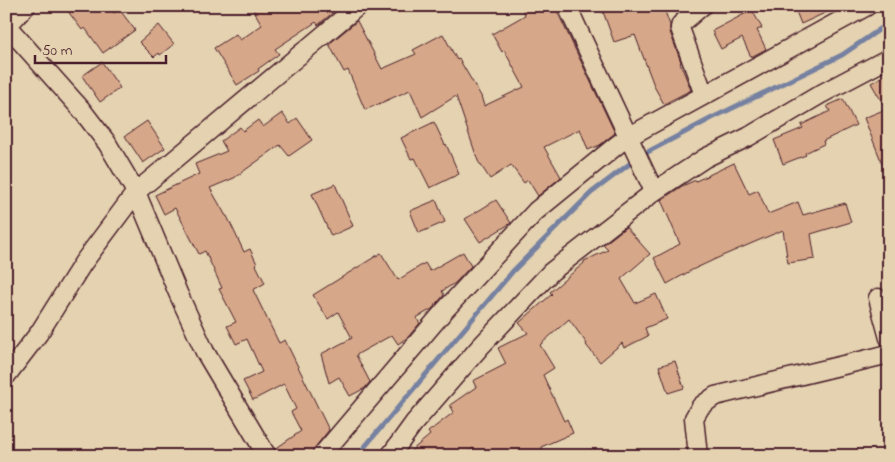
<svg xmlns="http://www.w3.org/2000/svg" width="895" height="462" font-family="'Indie Flower',sans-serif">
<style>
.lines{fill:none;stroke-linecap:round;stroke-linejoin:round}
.stream{stroke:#7681a1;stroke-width:5}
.building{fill:#d6a788;stroke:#4a1f2b}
.minor-casing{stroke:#4a1f2b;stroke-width:21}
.minor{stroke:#e4d2b0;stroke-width:18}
</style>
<rect width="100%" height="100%" fill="#e4d2b0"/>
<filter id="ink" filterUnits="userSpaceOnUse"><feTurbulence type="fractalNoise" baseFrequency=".02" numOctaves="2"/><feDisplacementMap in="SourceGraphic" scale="10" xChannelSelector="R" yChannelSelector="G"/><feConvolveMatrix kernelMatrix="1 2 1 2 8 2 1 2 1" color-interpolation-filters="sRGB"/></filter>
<g filter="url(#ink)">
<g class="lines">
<path class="stream" d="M357 456 513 271 591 193 640 156 712 118 842 55 889 23"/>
</g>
<path class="building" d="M64 6H109L114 13 119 9 135 30 103 53 85 28 82 30Z
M251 6H341L318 25 316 22 275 49 279 54 258 69 259 71 237 85 214 48 236 34 240 40 262 25Z
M521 6H557V11L615 133 600 145 588 150 580 129 544 147 561 177 538 196 528 180 524 183 511 165 490 179 478 161 456 96 422 117 410 90 365 110 348 70 344 72 329 44 357 21 382 69 416 54 413 50 443 34 457 60 459 59 481 96 484 106 524 87 504 50 502 52 492 34 525 15Z
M601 6H663L670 25V32L681 62 680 63 691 90 664 104 655 88 635 35 614 42Z
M794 6H840L801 24Z
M752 10 762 28 757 30 766 49 751 57 742 38 721 49 712 31Z
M159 25 174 44 160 55 159 53 154 57 139 42Z
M102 62 120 88 100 102 82 76Z
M889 73V177L888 178 864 118 886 109 871 83Z
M843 99 856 125 823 141 824 144 805 153 806 155 783 164 774 140 803 128 801 125 830 111 827 106Z
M282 113 290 124 297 118 312 140 289 156 280 145 234 178 210 188 226 216H227L244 252 250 249 257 264 256 265 265 283 253 290 279 343 285 340 329 430 312 451 304 456H278L275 449 301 431 291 412 296 409 284 384 253 400 243 381 262 372 247 339 236 344 227 326 236 322 219 289 222 288 205 251 199 254 175 208 164 214 155 195 199 174 195 164 227 151 221 141 240 127 243 131 258 120 263 127Z
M147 121 165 148 143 163 125 136Z
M434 122 445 145 446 144 459 174 430 188 415 158 411 159 401 138Z
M734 163 749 194 758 190 768 214 798 202 803 215 845 203 851 222 811 234 815 259 788 263 783 230 722 256 692 270 667 284 654 258 680 244 661 200 682 186 696 180V181Z
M335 184 353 226 331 236 312 194Z
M436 200 445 222 419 233 410 211Z
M496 200 511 223 480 242 465 219Z
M626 227 650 254 621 279 635 303 656 294 667 319 645 328 648 336 624 348 622 343 600 362 586 345 587 344 569 319 540 345 554 368 543 375 564 421 567 419 573 433 541 447 546 456H507L504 450 493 456H478L473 448 463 456H405L430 435 428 432 454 412 450 405 476 387 473 381 506 364 498 348 528 333 519 323 552 294 550 292 584 263V261L608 250 603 245Z
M463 252 471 266 455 283 442 291 444 295 432 309 416 318 420 323 408 337 398 344 392 335 356 355 370 382 365 388 350 396 339 377 329 383 321 354 352 338 338 312 328 319 313 295 381 253 398 280 425 263 430 271Z
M675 361 684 388 668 393 659 366Z"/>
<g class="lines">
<defs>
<path id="minor" d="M567 6 650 183 655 191
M702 6 681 24 680 28 704 95
M6 25 81 109 107 143 136 192 178 293 205 352 267 456
M6 27 26 6
M878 298 889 338
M6 376 39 333 83 263 136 192 358 6
M321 456 445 310 536 211 617 145 628 137 867 6
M390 456 414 423 480 347 551 272 655 191 705 158 748 137 821 94 889 58
M698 456 694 418 701 406 715 396 889 354"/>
</defs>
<use href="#minor" class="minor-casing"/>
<use href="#minor" class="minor"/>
</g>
</g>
<rect width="895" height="462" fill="none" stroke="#e4d2b0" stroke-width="25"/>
<rect x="12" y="12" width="870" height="437" fill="none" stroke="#4a1f2b" stroke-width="2" filter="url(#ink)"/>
<path d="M35 55v8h131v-8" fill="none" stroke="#4a1f2b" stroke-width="2.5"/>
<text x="42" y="55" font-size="15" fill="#4a1f2b" stroke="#e4d2b0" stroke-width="4" paint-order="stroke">50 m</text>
</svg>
